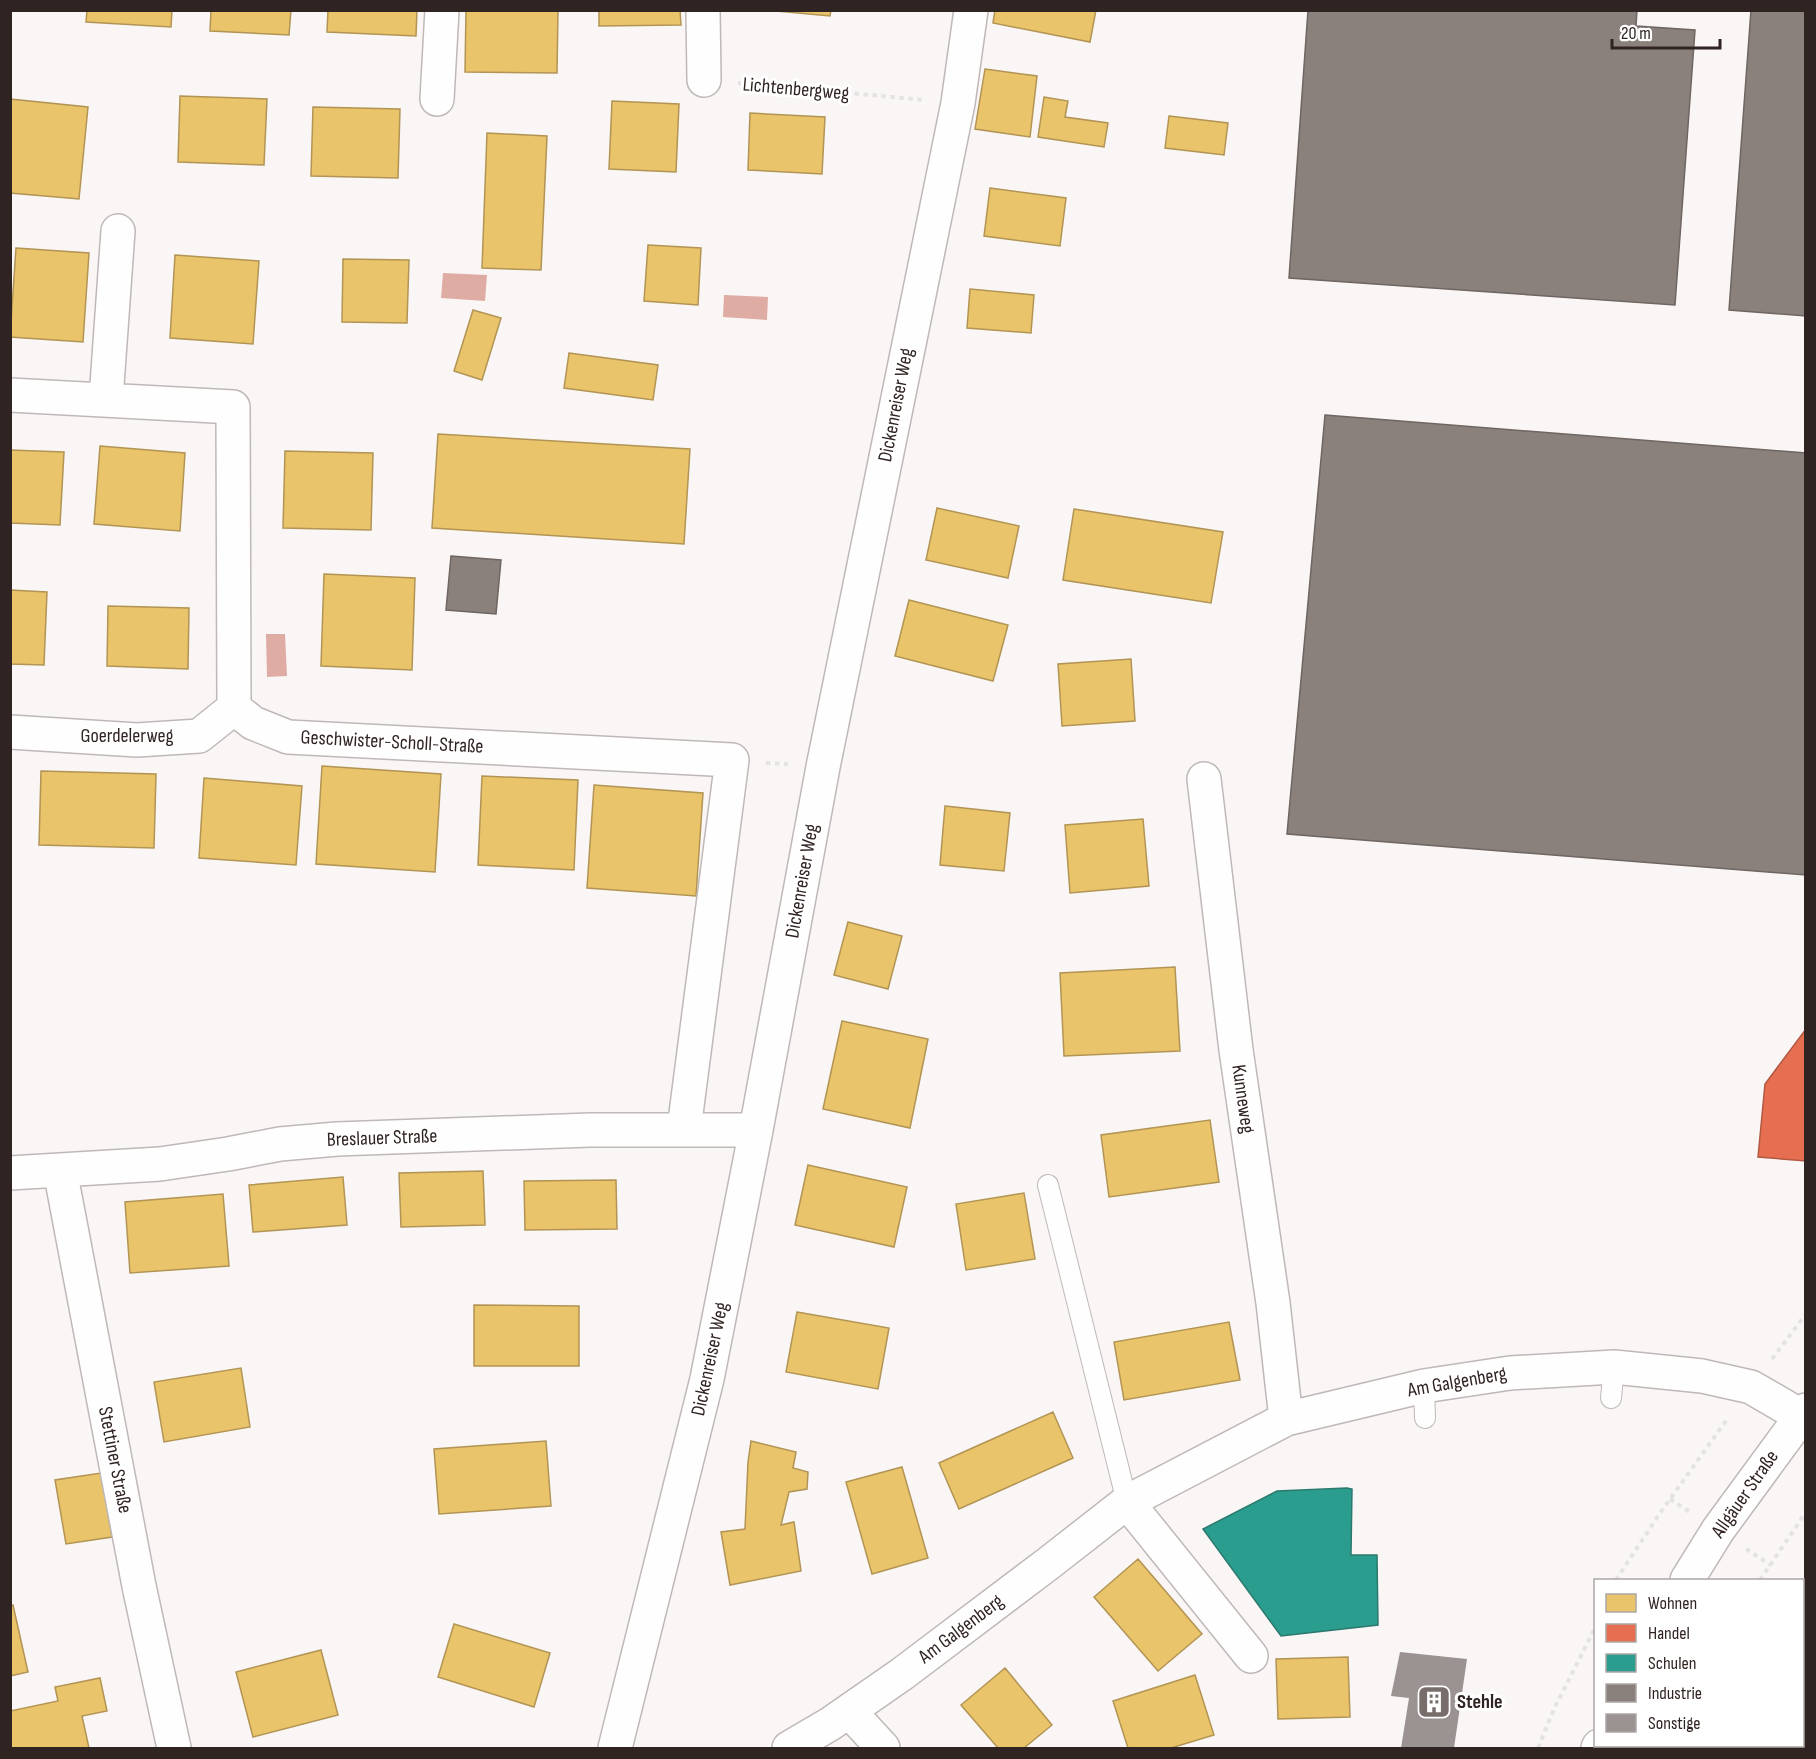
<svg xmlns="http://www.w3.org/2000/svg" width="1816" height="1759" font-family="'Sofia Sans Condensed',sans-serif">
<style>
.water{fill:#dfaca3}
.homes{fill:#e9c46a;stroke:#b29454;stroke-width:1.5}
.shops{fill:#e76f51;stroke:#b05843;stroke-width:1.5}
.schools{fill:#2a9d8f;stroke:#2c796e;stroke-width:1.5}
.industry{fill:#8a817c;stroke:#6f6561;stroke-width:1.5}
.building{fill:#9a9392}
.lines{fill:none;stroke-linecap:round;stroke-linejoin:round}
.service-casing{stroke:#bfb8b7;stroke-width:22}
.minor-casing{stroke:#bfb8b7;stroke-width:36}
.secondary-casing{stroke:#bfb8b7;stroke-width:36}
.path{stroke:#e4e2e2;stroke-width:4;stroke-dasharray:4.5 4.5;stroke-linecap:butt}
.service{stroke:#fefefe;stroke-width:20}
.minor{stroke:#fefefe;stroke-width:33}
.secondary{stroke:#fefefe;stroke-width:33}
.labels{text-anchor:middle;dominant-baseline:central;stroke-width:6;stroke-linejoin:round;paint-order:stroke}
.street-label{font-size:20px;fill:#302422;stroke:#fff}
.poi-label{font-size:20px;font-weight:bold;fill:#302422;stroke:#fff;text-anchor:start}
</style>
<rect width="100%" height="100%" fill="#faf6f6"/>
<path class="water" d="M443 273 487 275 485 301 441 298Z
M724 295 768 297 767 320 723 317Z
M266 634H285L287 676 267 677Z"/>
<path class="homes" d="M87 10H172L171 27 86 22Z
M211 10H291L289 35 210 31Z
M328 10H417L416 36 327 32Z
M466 10H558L557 73 465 72Z
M599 10H680L681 25 599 26Z
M765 10H831L830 16Z
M995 10H1096L1090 42 993 23Z
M985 69 1037 76 1030 137 975 129Z
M180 96 267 99 264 165 178 162Z
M1044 97 1068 101 1065 117 1108 123 1104 147 1038 137Z
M10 99 88 107 79 199 10 193Z
M612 101 679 104 676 172 609 169Z
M313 107 400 109 398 178 311 176Z
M750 113 825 117 822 174 748 170Z
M1169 116 1228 123 1224 155 1165 148Z
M487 133 547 136 541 270 482 268Z
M990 188 1066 198 1060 246 984 236Z
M648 245 701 248 698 305 644 301Z
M16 248 89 253 83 342 10 337Z
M175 255 259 261 253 344 170 338Z
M343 259 409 260 407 323 342 322Z
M970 289 1034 295 1031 333 967 328Z
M473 310 501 318 482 380 454 371Z
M569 353 658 365 653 400 564 388Z
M438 434 690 449 684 544 432 528Z
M100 446 185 453 180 531 94 524Z
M10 450 64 452 60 525 10 523Z
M285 451 373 453 371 530 283 528Z
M937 508 1019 526 1008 578 926 560Z
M1074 509 1223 532 1211 603 1063 580Z
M324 574 415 578 412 670 321 666Z
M10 590 47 592 44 665 10 664Z
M909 600 1008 625 993 681 895 656Z
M108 606 189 608 188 669 107 666Z
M1131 659 1135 721 1062 726 1058 664Z
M322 766 441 774 435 872 316 864Z
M41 771 156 774 154 848 39 845Z
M482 776 578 780 574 870 478 865Z
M204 778 302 786 296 865 199 858Z
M594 785 703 793 696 896 587 888Z
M945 806 1010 813 1004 871 940 865Z
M1143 819 1149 886 1070 893 1065 825Z
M848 922 902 936 888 989 834 975Z
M1175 967 1180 1051 1064 1056 1060 973Z
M842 1021 928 1039 910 1128 823 1109Z
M1210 1120 1219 1182 1109 1197 1101 1135Z
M808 1165 907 1187 894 1247 795 1225Z
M483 1171 485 1225 401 1227 399 1173Z
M343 1177 347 1225 253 1232 249 1185Z
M616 1180 617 1229 525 1230 524 1181Z
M1024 1193 1035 1259 966 1270 956 1204Z
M223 1194 229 1266 130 1273 125 1202Z
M474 1305 579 1306V1366H474Z
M797 1312 889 1328 878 1389 786 1372Z
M1229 1322 1240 1380 1124 1400 1114 1342Z
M241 1368 250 1427 164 1442 154 1382Z
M1053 1412 1073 1458 959 1509 939 1463Z
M546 1441 551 1506 439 1514 434 1449Z
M751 1441 796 1452 793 1468 808 1472 807 1489 789 1492 781 1525 794 1522 801 1571 730 1585 721 1532 745 1529 748 1462Z
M902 1467 928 1558 872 1574 846 1482Z
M101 1473 112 1537 66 1544 55 1480Z
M1138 1559 1202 1634 1158 1671 1094 1597Z
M13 1605 28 1672 10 1676V1606Z
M454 1624 550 1653 534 1707 438 1677Z
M321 1650 338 1715 253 1737 236 1672Z
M1348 1657 1350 1717 1278 1719 1276 1659Z
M1005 1668 1052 1725 1024 1748H998L961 1705Z
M1195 1675 1214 1735 1171 1748H1128L1113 1701Z
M100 1678 107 1711 82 1716 89 1748H10V1711L58 1701 55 1687Z"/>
<path class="shops" d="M1806 1029V1161L1758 1157 1765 1084Z"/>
<path class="schools" d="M1347 1488 1352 1489 1351 1555H1377L1378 1625 1281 1636 1203 1529 1277 1491Z"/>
<path class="industry" d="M1308 10H1637L1636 26 1695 30 1675 305 1289 278Z
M1751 10H1806V316L1729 310Z
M1325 415 1806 453V875L1287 834Z
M451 556 501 560 496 614 446 610Z
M1802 1668H1806V1748H1767L1768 1746H1802Z"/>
<path class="building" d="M1400 1652 1467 1659 1454 1748H1401L1409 1698 1391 1696Z"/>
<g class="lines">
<defs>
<path id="service" d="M1048 1185 1127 1502
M1424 1386 1425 1418
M1611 1398 1614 1367"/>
<path id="minor" d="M703 10 704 80
M437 99 442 10
M10 395 233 407 234 708 253 723 288 737 732 760 684 1129
M106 399 118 231
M10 732 137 740 199 736 234 708
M1204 779 1236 1050 1273 1303 1286 1419
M60 1170 139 1586 174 1748
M10 1173 160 1164 228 1154 280 1144 337 1139 590 1130H756
M1127 1502 1251 1656
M849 1711 883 1748
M615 1748 707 1379 756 1130 823 767 958 103 971 10
M789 1748 830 1724 902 1674 1049 1563 1127 1502 1286 1419 1424 1386 1510 1373 1614 1367 1702 1376 1751 1387 1801 1416"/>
<path id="secondary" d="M1687 1580 1718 1530 1806 1410
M1598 1748 1599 1746"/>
</defs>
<use href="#service" class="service-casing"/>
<use href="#minor" class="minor-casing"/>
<use href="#secondary" class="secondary-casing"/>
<path class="path" d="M738 83 925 100
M766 763 788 764
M1772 1359 1806 1314
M1670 1499 1690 1512
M1746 1549 1771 1565
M1616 1580 1660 1513 1728 1418
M1760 1580 1806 1512
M1538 1748 1554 1709 1596 1626
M1664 1748 1665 1746"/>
<use href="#service" class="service"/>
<use href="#minor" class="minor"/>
<use href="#secondary" class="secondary"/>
</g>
<defs>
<symbol id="building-square" viewBox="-11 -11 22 22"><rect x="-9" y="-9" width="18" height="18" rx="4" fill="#776e6c" stroke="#fff"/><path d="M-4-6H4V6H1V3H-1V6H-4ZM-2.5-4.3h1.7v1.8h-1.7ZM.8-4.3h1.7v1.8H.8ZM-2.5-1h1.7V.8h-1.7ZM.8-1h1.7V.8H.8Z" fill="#fff"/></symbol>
</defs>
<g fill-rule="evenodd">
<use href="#building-square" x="1415" y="1683" width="38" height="38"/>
</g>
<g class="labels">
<g class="street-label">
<text transform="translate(796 89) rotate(5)">Lichtenbergweg</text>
<text transform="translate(896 405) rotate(-79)">Dickenreiser Weg</text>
<text x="127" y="736">Goerdelerweg</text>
<text transform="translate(392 742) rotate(3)">Geschwister-Scholl-Straße</text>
<text transform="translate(802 881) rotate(-80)">Dickenreiser Weg</text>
<text transform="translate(1243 1099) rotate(82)">Kunneweg</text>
<text transform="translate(382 1138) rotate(-2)">Breslauer Straße</text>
<text transform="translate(710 1359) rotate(-78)">Dickenreiser Weg</text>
<text transform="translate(1457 1382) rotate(-10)">Am Galgenberg</text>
<text transform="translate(115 1460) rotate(79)">Stettiner Straße</text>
<text transform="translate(1745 1494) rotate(-55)">Allgäuer Straße</text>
<text transform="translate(961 1629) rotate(-37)">Am Galgenberg</text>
</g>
<g class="poi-label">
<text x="1457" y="1702">Stehle</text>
</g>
</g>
<rect width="1816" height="1759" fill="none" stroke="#302422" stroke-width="24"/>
<rect x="1594" y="1579" width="210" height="168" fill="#ffffff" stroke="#aca7a7" stroke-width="1.5"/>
<rect x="1606" y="1594" width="30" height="18" fill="#e9c46a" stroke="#aca7a7" stroke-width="1.5"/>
<text x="1648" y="1609" font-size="18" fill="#302422">Wohnen</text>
<rect x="1606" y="1624" width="30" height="18" fill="#e76f51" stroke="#aca7a7" stroke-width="1.5"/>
<text x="1648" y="1639" font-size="18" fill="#302422">Handel</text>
<rect x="1606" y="1654" width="30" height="18" fill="#2a9d8f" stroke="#aca7a7" stroke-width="1.5"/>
<text x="1648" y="1669" font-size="18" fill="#302422">Schulen</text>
<rect x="1606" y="1684" width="30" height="18" fill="#8a817c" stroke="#aca7a7" stroke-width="1.5"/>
<text x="1648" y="1699" font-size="18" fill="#302422">Industrie</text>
<rect x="1606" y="1714" width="30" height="18" fill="#9a9392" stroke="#aca7a7" stroke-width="1.5"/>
<text x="1648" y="1729" font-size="18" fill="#302422">Sonstige</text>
<path d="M1612 39v9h108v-9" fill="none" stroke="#302422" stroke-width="3"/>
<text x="1621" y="39" font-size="18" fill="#302422" stroke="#ffffff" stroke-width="4.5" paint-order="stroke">20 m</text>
</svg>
